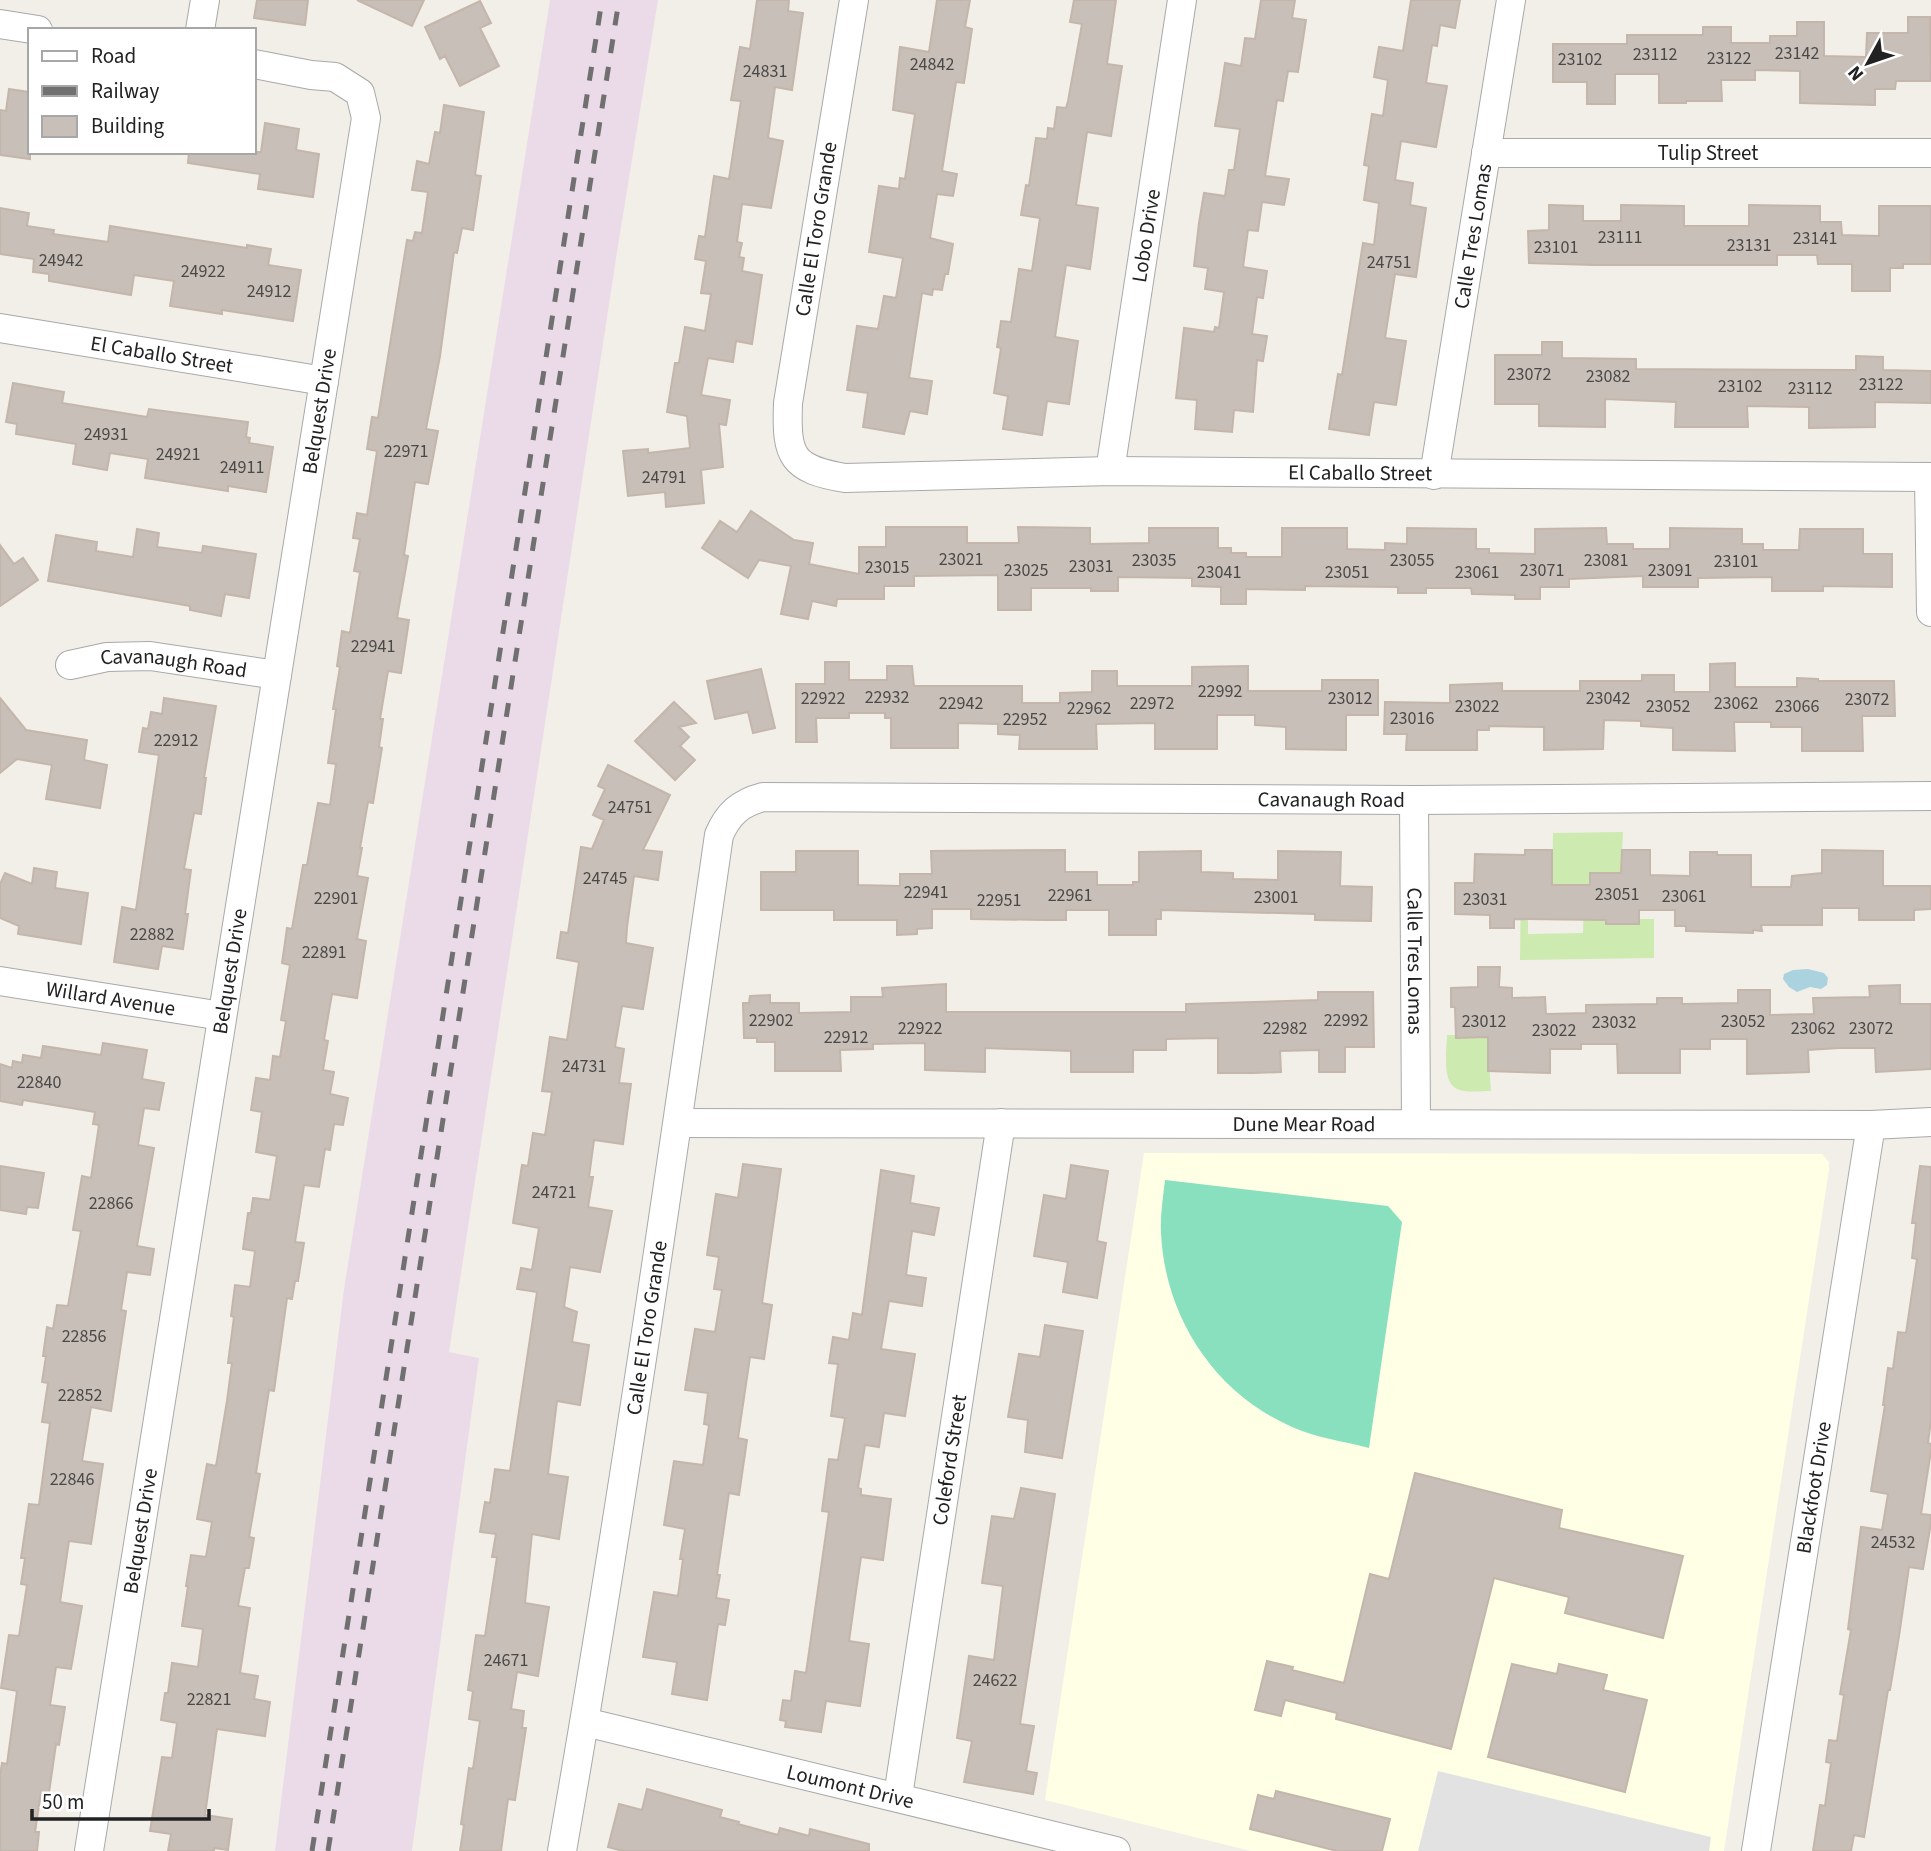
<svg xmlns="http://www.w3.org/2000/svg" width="1931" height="1851" font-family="'Source Sans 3',sans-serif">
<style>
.industrial{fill:#ebdbe8}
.education{fill:#ffffe5}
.grass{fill:#cdebb0}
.pitch{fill:#88e0be}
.parking{fill:#e2e2e2}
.water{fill:#aad3df}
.building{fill:#c7bfb8;stroke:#c4b6ab;stroke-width:2}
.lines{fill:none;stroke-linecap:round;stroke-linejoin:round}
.minor-casing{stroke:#a9a9a9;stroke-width:30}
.minor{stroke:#fff;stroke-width:28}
.rail{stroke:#707070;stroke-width:5;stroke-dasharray:14 14;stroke-linecap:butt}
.labels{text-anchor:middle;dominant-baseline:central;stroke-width:5;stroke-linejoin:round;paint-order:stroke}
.number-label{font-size:18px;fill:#4b4948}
.street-label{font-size:21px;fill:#222;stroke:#fff}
</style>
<rect width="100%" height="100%" fill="#f2efe9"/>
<path class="industrial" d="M550 0H658L617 252 449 1352 479 1358 412 1851H275L344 1289Z"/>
<path class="education" d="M1144 1153 1814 1154H1822L1829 1162V1170L1724 1851H1251L1045 1800Z"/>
<path class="grass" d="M1623 832 1621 873 1590 874 1606 908V924H1638L1639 919H1654V958L1520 960 1521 882 1528 881V934L1583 933 1584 885H1552L1553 833Z
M1447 1035H1456V1038L1487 1037 1491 1091C1481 1091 1466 1093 1457 1089 1441 1082 1447 1048 1447 1035Z"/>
<path class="pitch" d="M1165 1180 1388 1206 1402 1222 1369 1448C1343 1441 1317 1438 1292 1427 1214 1393 1165 1317 1161 1233 1160 1216 1163 1198 1165 1180Z"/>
<path class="parking" d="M1438 1771 1711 1837 1709 1851H1418Z"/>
<path class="water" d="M1808 969 1824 973 1828 978 1827 985 1821 989 1810 987 1797 992 1789 987 1783 979 1784 974 1793 970Z"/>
<path class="building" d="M257 0H308L305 25 254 18Z
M357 0H424L412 26Z
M757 0H789L788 11 803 13 792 90 775 87 768 138 783 141 771 208 742 204 737 242 742 243 739 257 744 258 742 271 762 275 752 344 736 341 733 362 708 358 701 395 730 400 726 425 719 424 723 467 701 470 704 503 666 507 665 492 628 496 623 451 648 449V453L690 448 687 416 667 412 675 363H679L685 327 705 331 711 294 701 293 706 261 695 259 699 236 705 237 714 176 729 179 741 101 731 100 740 47 750 49Z
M937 0H970L965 27 972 29 964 83 956 82 942 171 957 174 953 196 937 194 930 238 953 244 948 274H945L942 290 933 289 932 295 922 293 909 378 932 381 927 414 910 411 904 434 863 427 868 393 847 390 857 326 878 329 884 296 896 298 903 258 869 252 879 186 899 189 900 178 905 179 915 114 893 110 900 47 929 52Z
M1074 0H1116L1107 64 1122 66 1111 136 1087 132 1076 205 1098 208 1090 269 1066 265 1055 337 1078 341 1069 404 1047 401 1042 435 1003 429 1008 396 994 393 1001 348 997 347 1001 321 1011 322 1019 269 1032 271 1040 218 1021 215 1026 185 1029 186 1036 138 1047 139 1048 128 1054 129 1057 107 1066 108 1068 101 1082 24 1070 22Z
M1261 0H1295L1292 18 1306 20 1298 72 1288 71 1283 101 1277 100 1265 176 1289 179 1284 205 1262 202 1258 231 1248 230 1243 267 1267 271 1263 298 1257 297 1252 334 1267 336 1263 361 1257 360 1253 412 1234 410 1232 432 1195 429 1197 400 1176 398 1184 328 1214 332 1215 327 1219 328 1224 292 1205 289 1208 268 1194 266 1199 223 1204 193 1225 196 1229 170H1234L1240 129 1215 126 1220 97 1225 63 1241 66 1245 38 1255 39Z
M1411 0H1460L1455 28 1440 25 1437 46 1432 45 1426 83 1447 86 1436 147 1401 141 1395 180 1413 183 1410 205 1426 208 1416 277 1395 274 1385 338 1406 341 1396 405 1374 402 1369 435 1329 429 1338 374 1342 375 1363 243 1374 245 1379 203 1364 200 1369 166 1364 165 1372 114 1383 116 1388 80 1374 77 1379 47 1403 51Z
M480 1 491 23 480 28 499 66 460 86 445 56 440 59 425 27Z
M1908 17H1930L1931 81H1896L1895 89H1875V105L1800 103V71L1755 70V80H1721L1722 101H1686V103H1659V74H1615V104H1587V82H1553V44H1627V35H1703V27H1731V43H1770V36H1797V22H1824V56L1866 57 1867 33H1908Z
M9 89 30 92V159L0 155V110L6 111Z
M444 105 484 112 475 175 481 176 473 230 462 228 457 253 454 252 440 356 426 429 438 431 428 484 415 482 404 555 408 556 397 618 409 620 401 673 388 671 380 719H383L379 747 382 748 373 803 368 802 360 848H362L357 876 368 878 357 939 366 941 357 998 332 994 324 1040 328 1041 323 1070 334 1072 330 1094 348 1098 343 1125 334 1124 330 1150 325 1149 319 1187 304 1185 295 1242 304 1243 298 1281H295L292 1299 287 1298 274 1391 269 1390 256 1473 260 1474 249 1537 254 1538 249 1568H245L238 1606 250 1608 240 1673 258 1676 254 1699 270 1702 265 1736 217 1729 205 1815 232 1819 228 1850 214 1848V1851H168L171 1834 150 1831 162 1757 172 1758 177 1723 161 1720 165 1693H168L172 1663 198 1667 203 1629 182 1626 188 1586H186L191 1555 206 1557 212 1522 197 1519 207 1464 216 1466 227 1401 232 1363H228L234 1317 231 1316 235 1285 250 1287 255 1251 243 1249 248 1213H251L253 1198 270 1200 277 1156 256 1152 262 1112 251 1110 256 1078 270 1080 273 1056 280 1057 286 1021 281 1020 290 965 282 963 287 928 292 929 303 865H307L318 803 330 805 336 764 328 763 336 709H333L340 667 337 666 342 631 350 633 360 572 354 571 360 539 353 538 357 513 367 515 377 451 367 449 372 417 378 418 407 240 413 241 415 232 422 233 428 192 412 190 417 161 429 164 435 132 440 133Z
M265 123 299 129 296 150 319 154 313 197 258 189 260 174 188 163 189 152H261Z
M1549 205 1583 206V221H1621V205L1684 206V226H1749V205L1820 206V222H1841L1842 235 1879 236V206H1931V264H1903V268H1890V291H1852V264H1818L1817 255H1777V265H1594L1529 263 1528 231 1549 230Z
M0 208 29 213 27 226 54 230 53 234 108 242 110 226 247 248V245L271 249 268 265 301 270 293 321 222 310V314L170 306 174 281 134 275 131 295 49 281V274L33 272 34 259 0 254Z
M1542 342H1562V358L1636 359V369L1856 370V356L1883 357V370L1931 371V403L1875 402V427L1809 428V407L1747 406 1748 427H1675L1676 402 1605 399V427L1539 426V404H1495V355H1542Z
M13 383 64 392 62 403 147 417 149 409 248 422 246 437 250 438 249 443 273 447 266 492 228 486V491L145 478 148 459 110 453 107 470 73 464 76 444 16 434 17 424 6 422Z
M751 511 794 540 813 543 809 564 859 574V547H886V527H967V543H1019L1018 527 1090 528V544L1149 543V528H1218V548H1231V553H1246V557H1282V528H1347V549L1385 550V543L1407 544V528L1476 529V549H1489V553L1535 554V529L1606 528 1607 544H1633V549H1670V528L1742 529V544H1763V550H1799L1800 529H1863V554H1892V587L1823 586V591H1772V577L1698 578V587H1643V576L1569 579V587H1540V599H1515V595L1472 594 1471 588H1426V593H1398V587L1305 586V590L1246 589V604H1221V587L1192 586V578L1118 577V591H1091V588H1031V610H998V575L914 576V586H884V599H837L836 606 812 601 808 619 781 614 791 566 759 560 748 578 702 548 720 521 737 532Z
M137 529 159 533 157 547 202 553 203 546 256 554 249 598 225 594 221 616 190 610V606L48 581 56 535 97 542 96 551 133 557Z
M0 545 14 564 23 558 38 580 0 606Z
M825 662H849V680H887V666H912L914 686H1022V703H1060V693L1092 692V671H1117V686H1192V667L1248 666V691H1322V680H1378V715H1346V750L1286 749V727L1255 725V715H1217V749H1155V723L1096 724 1097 749H1019L1020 735 998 734V724L958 723V748H891V718H885V713H849V718H816L817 742H796V684H825Z
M1735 663V687H1797V678L1818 679V681H1894L1895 716H1862L1863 751H1802V727H1771V722H1734L1735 751 1673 750V728L1641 726V721L1604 720 1603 749 1544 750V727L1489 726V730H1477V750H1406L1407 734H1384L1385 702 1450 703V685L1502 683V691H1580V681H1642V675H1674V692H1710V664Z
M761 669 775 728 753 733 748 712 715 719 707 681Z
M0 698 26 730 87 740 84 760 107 765 100 808 46 799 52 765 17 759 0 773Z
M164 698 216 706 204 778H206L201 814 194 813 184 869 191 870 185 914H188L183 949 162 946 158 969 114 962 122 907 136 910 159 755 139 752 143 728 148 729 151 712 162 714Z
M674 702 696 723 679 727 689 737 680 746 695 760 675 780 635 741Z
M608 765 670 795 643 850 662 852 658 880 634 876 627 927 626 943 653 948 643 1009 622 1006 615 1047 624 1049 619 1083 631 1084 623 1144 594 1140 589 1177H593L588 1207 612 1211 600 1272 570 1267 564 1307 577 1312 572 1342 589 1345 580 1405 557 1401 548 1474 568 1477 559 1539 532 1534 525 1603 549 1607 538 1676 517 1672 511 1709 524 1711 522 1728H526L515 1800 508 1799 501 1851H460L464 1825 461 1824 469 1768 473 1769 480 1721 469 1719 473 1691 468 1690 476 1635 485 1636 497 1557H492L496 1534 480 1532 485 1502 490 1503 495 1469 510 1471 537 1292 517 1289 521 1268 532 1270 539 1228 513 1223 522 1165 528 1166 533 1133 545 1135 552 1092 542 1091 550 1037 567 1040 579 962 557 958 561 932 568 933 581 847 592 849 604 820 593 815 605 789 598 786Z
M1065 850V872H1097V885H1133V882H1139V852L1201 851V872L1233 873V879L1278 880V851L1341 852 1340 886 1372 887 1371 921 1315 920V914L1161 910V919H1156V935H1109V910H1066V920H1045L971 919V909H932V928L917 929V934L897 935V920H834V910H761V872H796V851H858V885L900 886V874H932L931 851Z
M1525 850H1552V885H1590V873H1621L1622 850H1650V875L1690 876V852H1717V855H1751V887H1791L1792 876 1822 873V850L1883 851V886H1931V909L1914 910V920H1859V908H1822V925H1761L1762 931 1753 930V933L1686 931V926H1675V910H1639V924H1606V920L1514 919V928H1490V915L1455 914V883H1474L1475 854 1525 855Z
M34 868 57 872 55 888 88 893 81 944 18 934 19 926 0 918V884L5 873 32 884Z
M1478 967H1500L1499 987 1512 988V998L1545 997 1546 1014 1586 1013V1005L1657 1004V998H1682V1004L1738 1003V990H1770V1015L1814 1014 1813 998 1870 997 1869 986 1900 985V1004H1931V1069L1876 1072 1875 1048H1839L1808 1050 1809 1072 1747 1074V1039H1710V1049H1680V1073H1618L1617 1044H1581V1049H1550V1073L1488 1071V1037L1456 1038 1455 1007H1451V988L1478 987Z
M946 984V1012H1186V1004L1318 1000V992H1373L1374 1047H1345V1072H1319V1050L1280 1051 1281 1072 1253 1073H1218V1038L1166 1039V1050H1133V1072H1071V1051L985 1048V1072L925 1070V1043L873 1044V1049L840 1050 841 1071H775V1042H757V1038H744L743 1003H749L750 996 770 995V1003H799V1013L851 1012V997H883L882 988Z
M103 1043 147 1050 142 1079 164 1083 159 1110 144 1108 138 1145 154 1148 137 1246 154 1249 150 1275 127 1272 121 1310 126 1311 111 1411 91 1407 82 1461 103 1464 91 1544 69 1541 60 1602 82 1606 71 1669 56 1667 50 1705 65 1707 59 1745 56 1744 49 1793 41 1792 35 1832H39L37 1851H0V1776L2 1763 7 1764 17 1691 1 1688 9 1635 19 1636 27 1585 21 1584 25 1558H21L29 1504 39 1505 50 1423 42 1422 48 1383 42 1382 46 1356H43L47 1327 53 1329 57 1305 68 1306 81 1231 73 1230 82 1176 91 1178 99 1125 93 1124 95 1112 23 1100 22 1105 0 1101V1064L12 1068 13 1061 22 1063 23 1055 41 1058 43 1046 101 1055Z
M743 1164 781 1169 762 1303 772 1305 764 1359 750 1357 738 1438 747 1440 739 1495 729 1493 717 1575H720L716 1598 729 1600 725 1625 718 1624 707 1700 672 1694 677 1662 643 1657 654 1592 678 1596 683 1559H680L685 1529 664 1525 674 1461 703 1465 709 1425 704 1424 708 1393 685 1390 695 1329 715 1332 722 1290 714 1289 719 1257 707 1255 716 1194 738 1198Z
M1071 1165 1108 1171 1097 1241 1106 1243 1097 1298 1063 1292 1068 1262 1034 1256 1044 1195 1066 1199Z
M0 1166 44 1173 38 1208 27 1207 26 1214 0 1210Z
M1920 1166 1931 1167V1420L1928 1443 1931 1444V1451L1921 1514 1931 1515V1523L1923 1569 1909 1567 1899 1636 1890 1690H1888L1864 1837 1854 1835 1851 1851H1813L1820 1805 1825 1806 1831 1763 1826 1762 1829 1740 1837 1741 1844 1695 1840 1694 1851 1630 1848 1629 1861 1527 1882 1530 1888 1494 1871 1491 1885 1405H1883L1888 1368 1893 1369 1898 1332 1906 1333 1917 1259 1912 1258 1916 1223H1912Z
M881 1170 914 1176 910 1203 939 1208 934 1235 912 1231 906 1275 926 1278 922 1306 889 1301 881 1349 915 1354 905 1416 884 1413 879 1447 865 1445 858 1488 861 1489V1495L891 1499 883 1560 861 1557 856 1591 849 1641 869 1644 860 1706 826 1701 821 1732 785 1727 786 1721 780 1720 783 1700 791 1701 795 1671 806 1673 829 1512 822 1511 829 1459 838 1460 845 1418 831 1416 838 1364 829 1363 833 1337 849 1340 853 1313 862 1315Z
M1045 1325 1083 1331 1062 1458 1025 1452 1028 1420 1008 1417 1019 1354 1040 1357Z
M1415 1473 1562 1510 1559 1528 1683 1556 1663 1638 1565 1613 1569 1597 1494 1578 1451 1749 1336 1719 1337 1713 1285 1700 1281 1716 1255 1710 1267 1661 1293 1667 1292 1670 1344 1683 1370 1574 1389 1579Z
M1021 1488 1055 1494 1020 1724 1034 1726 1026 1771 1037 1773 1033 1794 964 1782 972 1741 957 1738 969 1656 994 1660 1003 1586 982 1583 992 1516 1014 1519Z
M1512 1664 1557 1674 1559 1664 1607 1675 1603 1690 1647 1700 1625 1792 1488 1757Z
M647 1789 722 1810 720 1817 739 1822 738 1824 778 1835 780 1828 809 1836 810 1829 869 1844V1851H623L608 1847 619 1804 642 1810Z
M1276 1791 1390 1819 1382 1851H1337L1250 1829 1258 1795 1274 1799Z"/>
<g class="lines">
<defs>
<g id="minor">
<path id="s1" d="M854 0 788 403C786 456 791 469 845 478L1110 471 1931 477"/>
<path d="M0 24 38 30"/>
<path d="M200 30 205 0"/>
<path id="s2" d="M1486 153H1931"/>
<path id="s3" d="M0 328 324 381"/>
<path id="s4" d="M1110 471 1182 0"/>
<path id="s5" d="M1434 475 1511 0"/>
<path d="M1929 477 1931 612"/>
<path id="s6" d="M70 665 107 657 150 656 277 675"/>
<path id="s7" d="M1414 800 1416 1123"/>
<path id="s8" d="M0 981 222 1016"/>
<path id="s9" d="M678 1123 1871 1125 1931 1122"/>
<path id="s10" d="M585 1722 1116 1851"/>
<path id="s11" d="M898 1796 1001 1123"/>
<path id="s12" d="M89 1851 366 118 360 93 335 77 311 75 254 64"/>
<path id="s13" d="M562 1851C621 1514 670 1174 719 835 728 814 740 803 763 797L1414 800 1931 796"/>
<path id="s14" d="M1756 1851 1871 1125"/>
</g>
</defs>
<use href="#minor" class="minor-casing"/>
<use href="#minor" class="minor"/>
<path class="rail" d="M312 1851 602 0
M328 1851 619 0"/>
</g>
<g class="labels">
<g class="number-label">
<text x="1797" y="53">23142</text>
<text x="1655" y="54">23112</text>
<text x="1729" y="58">23122</text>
<text x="1580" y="59">23102</text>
<text x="932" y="64">24842</text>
<text x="765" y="71">24831</text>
<text x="1620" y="237">23111</text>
<text x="1815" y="238">23141</text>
<text x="1749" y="245">23131</text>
<text x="1556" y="247">23101</text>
<text x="61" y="260">24942</text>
<text x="1389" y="262">24751</text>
<text x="203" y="271">24922</text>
<text x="269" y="291">24912</text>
<text x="1529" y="374">23072</text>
<text x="1608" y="376">23082</text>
<text x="1881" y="384">23122</text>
<text x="1740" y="386">23102</text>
<text x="1810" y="388">23112</text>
<text x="106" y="434">24931</text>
<text x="406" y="451">22971</text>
<text x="178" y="454">24921</text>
<text x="242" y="467">24911</text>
<text x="664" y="477">24791</text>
<text x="961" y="559">23021</text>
<text x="1154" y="560">23035</text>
<text x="1412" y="560">23055</text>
<text x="1606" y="560">23081</text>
<text x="1736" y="561">23101</text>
<text x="1091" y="566">23031</text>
<text x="887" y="567">23015</text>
<text x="1026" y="570">23025</text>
<text x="1542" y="570">23071</text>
<text x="1670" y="570">23091</text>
<text x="1219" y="572">23041</text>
<text x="1347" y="572">23051</text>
<text x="1477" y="572">23061</text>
<text x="373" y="646">22941</text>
<text x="1220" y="691">22992</text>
<text x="887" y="697">22932</text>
<text x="823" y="698">22922</text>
<text x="1350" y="698">23012</text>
<text x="1608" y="698">23042</text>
<text x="1867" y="699">23072</text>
<text x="961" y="703">22942</text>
<text x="1152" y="703">22972</text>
<text x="1736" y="703">23062</text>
<text x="1477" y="706">23022</text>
<text x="1668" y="706">23052</text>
<text x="1797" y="706">23066</text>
<text x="1089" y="708">22962</text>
<text x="1412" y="718">23016</text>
<text x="1025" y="719">22952</text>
<text x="176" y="740">22912</text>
<text x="630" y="807">24751</text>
<text x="605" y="878">24745</text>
<text x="926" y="892">22941</text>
<text x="1617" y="894">23051</text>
<text x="1070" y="895">22961</text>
<text x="1684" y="896">23061</text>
<text x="1276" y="897">23001</text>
<text x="336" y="898">22901</text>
<text x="1485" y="899">23031</text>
<text x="999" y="900">22951</text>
<text x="152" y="934">22882</text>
<text x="324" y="952">22891</text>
<text x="771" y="1020">22902</text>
<text x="1346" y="1020">22992</text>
<text x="1484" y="1021">23012</text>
<text x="1743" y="1021">23052</text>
<text x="1614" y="1022">23032</text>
<text x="920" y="1028">22922</text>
<text x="1285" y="1028">22982</text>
<text x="1813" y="1028">23062</text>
<text x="1871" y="1028">23072</text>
<text x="1554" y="1030">23022</text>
<text x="846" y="1037">22912</text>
<text x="584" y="1066">24731</text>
<text x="39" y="1082">22840</text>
<text x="554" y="1192">24721</text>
<text x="111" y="1203">22866</text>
<text x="84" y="1336">22856</text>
<text x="80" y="1395">22852</text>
<text x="72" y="1479">22846</text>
<text x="1893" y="1542">24532</text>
<text x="506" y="1660">24671</text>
<text x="995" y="1680">24622</text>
<text x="209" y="1699">22821</text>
</g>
<g class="street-label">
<text stroke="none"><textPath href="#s2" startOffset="222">Tulip Street</textPath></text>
<text transform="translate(816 229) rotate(-81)">Calle El Toro Grande</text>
<text stroke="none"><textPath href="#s4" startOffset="238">Lobo Drive</textPath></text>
<text stroke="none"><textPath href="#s5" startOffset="242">Calle Tres Lomas</textPath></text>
<text stroke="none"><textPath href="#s3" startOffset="164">El Caballo Street</textPath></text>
<text stroke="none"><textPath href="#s12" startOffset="1458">Belquest Drive</textPath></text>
<text stroke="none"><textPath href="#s1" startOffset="1034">El Caballo Street</textPath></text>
<text stroke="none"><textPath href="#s6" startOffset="105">Cavanaugh Road</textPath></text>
<text stroke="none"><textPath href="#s13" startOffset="1657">Cavanaugh Road</textPath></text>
<text stroke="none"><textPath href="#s7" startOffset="161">Calle Tres Lomas</textPath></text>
<text stroke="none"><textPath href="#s12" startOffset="891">Belquest Drive</textPath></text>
<text stroke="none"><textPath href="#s8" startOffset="112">Willard Avenue</textPath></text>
<text stroke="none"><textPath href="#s9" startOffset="626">Dune Mear Road</textPath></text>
<text stroke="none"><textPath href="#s13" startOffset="530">Calle El Toro Grande</textPath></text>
<text stroke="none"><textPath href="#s11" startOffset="340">Coleford Street</textPath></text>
<text stroke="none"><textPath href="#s14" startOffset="368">Blackfoot Drive</textPath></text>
<text stroke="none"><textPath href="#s12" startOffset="324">Belquest Drive</textPath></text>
<text stroke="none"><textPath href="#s10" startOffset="273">Loumont Drive</textPath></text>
</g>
</g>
<rect x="28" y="28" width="228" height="126" fill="#ffffff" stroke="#a7a7a7" stroke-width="2"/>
<rect x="42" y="51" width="35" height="10" fill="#ffffff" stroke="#a7a7a7" stroke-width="2"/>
<text x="91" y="63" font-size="21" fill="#222222">Road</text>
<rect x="42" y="86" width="35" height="10" fill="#707070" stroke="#a7a7a7" stroke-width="2"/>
<text x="91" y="98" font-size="21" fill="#222222">Railway</text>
<rect x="42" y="116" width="35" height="21" fill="#c7bfb8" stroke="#a7a7a7" stroke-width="2"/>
<text x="91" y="133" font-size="21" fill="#222222">Building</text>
<g transform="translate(1868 63) rotate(230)" stroke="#ffffff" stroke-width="5" paint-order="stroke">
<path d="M0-5L12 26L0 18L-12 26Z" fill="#222222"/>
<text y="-10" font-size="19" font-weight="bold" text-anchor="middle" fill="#222222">N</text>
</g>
<path d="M32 1809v10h177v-10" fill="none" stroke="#222222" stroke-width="3.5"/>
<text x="42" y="1809" font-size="21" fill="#222222" stroke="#ffffff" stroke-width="5" paint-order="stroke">50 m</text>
</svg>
